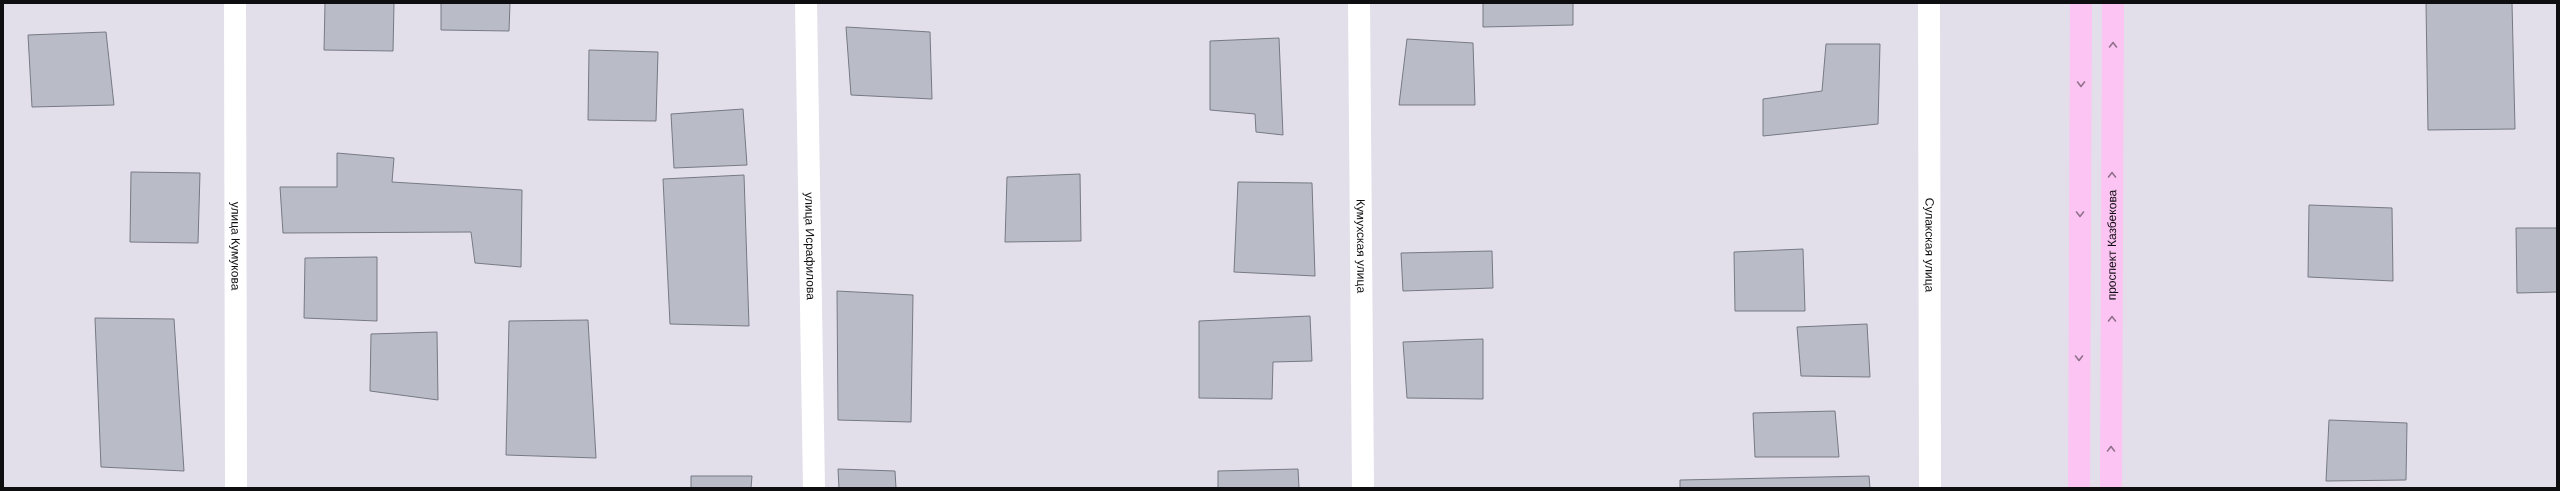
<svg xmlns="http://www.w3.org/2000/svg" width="2560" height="491" font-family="Helvetica,sans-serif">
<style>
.building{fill:#b9bcc7;stroke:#767a84}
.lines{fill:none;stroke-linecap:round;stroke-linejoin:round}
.minor{stroke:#fff;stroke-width:22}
.trunk{stroke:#fcc4f2;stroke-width:22}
.oneway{stroke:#91728c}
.labels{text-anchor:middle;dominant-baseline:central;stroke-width:4;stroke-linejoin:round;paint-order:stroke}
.street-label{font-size:12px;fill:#0e0d10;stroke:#e3dfea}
</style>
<rect width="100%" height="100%" fill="#e3dfea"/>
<path class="building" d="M325 3H394L393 51 324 50Z
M441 3H510L509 31 441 30Z
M1483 3H1573V25L1483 27Z
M2426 3H2512L2515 129 2428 130Z
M846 27 930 32 932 99 851 95Z
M106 32 114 105 32 107 28 35Z
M1279 38 1283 135 1256 132 1255 114 1210 110V41Z
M1407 39 1473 43 1475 105H1399Z
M1826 44H1880L1878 124 1763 136V99L1822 91Z
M589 50 658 52 656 121 588 120Z
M743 109 747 165 674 168 671 114Z
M337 153 394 158 392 182 522 190 521 267 475 263 471 232 283 233 280 187H337Z
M131 172 200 173 198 243 130 242Z
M1080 174 1081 241 1005 242 1007 177Z
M744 175 749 326 670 324 663 179Z
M1238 182 1312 183 1315 276 1234 272Z
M2309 205 2392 208 2393 281 2308 277Z
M2516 228H2557V292L2517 293Z
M1803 249 1805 311H1735L1734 252Z
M1492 251 1493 288 1403 291 1401 253Z
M377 257V321L304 318 305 258Z
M837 291 913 295 911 422 838 420Z
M1310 316 1312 361 1273 362 1272 399 1199 398V321Z
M95 318 174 319 184 471 101 467Z
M588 320 596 458 506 455 509 321Z
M1867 324 1870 377 1801 376 1797 327Z
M437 332 438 400 370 391 371 334Z
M1483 339V399L1407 398 1403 342Z
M1835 411 1839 457H1755L1753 413Z
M2329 420 2407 423 2406 480 2326 481Z
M838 469 895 471 896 488H839Z
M1298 469 1299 488H1218V471Z
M691 476H752L751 488H691Z
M1869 476 1870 488H1680V480Z"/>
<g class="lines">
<g class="minor">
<path id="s1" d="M235 3 236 488"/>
<path id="s2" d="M806 3 814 488"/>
<path id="s3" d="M1359 3 1363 488"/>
<path id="s4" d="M1929 3 1930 488"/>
</g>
<g class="trunk">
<path d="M2079 488 2081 3"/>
<path id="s5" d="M2111 488 2113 3"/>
</g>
</g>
<defs><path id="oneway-chevron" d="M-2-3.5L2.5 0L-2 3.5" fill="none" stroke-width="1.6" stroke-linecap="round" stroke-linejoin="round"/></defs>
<g class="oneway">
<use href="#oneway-chevron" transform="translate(2113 45) rotate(-90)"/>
<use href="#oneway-chevron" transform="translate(2081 84) rotate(90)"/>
<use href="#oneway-chevron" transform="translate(2112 175) rotate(-90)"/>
<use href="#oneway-chevron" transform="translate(2080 214) rotate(90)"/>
<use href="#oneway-chevron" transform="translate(2112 319) rotate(-90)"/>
<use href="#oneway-chevron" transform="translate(2079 358) rotate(90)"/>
<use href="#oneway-chevron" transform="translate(2111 449) rotate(-90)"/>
</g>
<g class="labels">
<g class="street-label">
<text stroke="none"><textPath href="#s1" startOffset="243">улица Кумукова</textPath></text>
<text stroke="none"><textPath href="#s2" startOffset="243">улица Исрафилова</textPath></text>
<text stroke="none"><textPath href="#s3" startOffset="243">Кумухская улица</textPath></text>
<text stroke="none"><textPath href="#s4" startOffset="242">Сулакская улица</textPath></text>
<text stroke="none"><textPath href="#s5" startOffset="243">проспект Казбекова</textPath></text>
</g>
</g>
<rect width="2560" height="491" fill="none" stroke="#0e0d10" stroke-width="8"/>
</svg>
